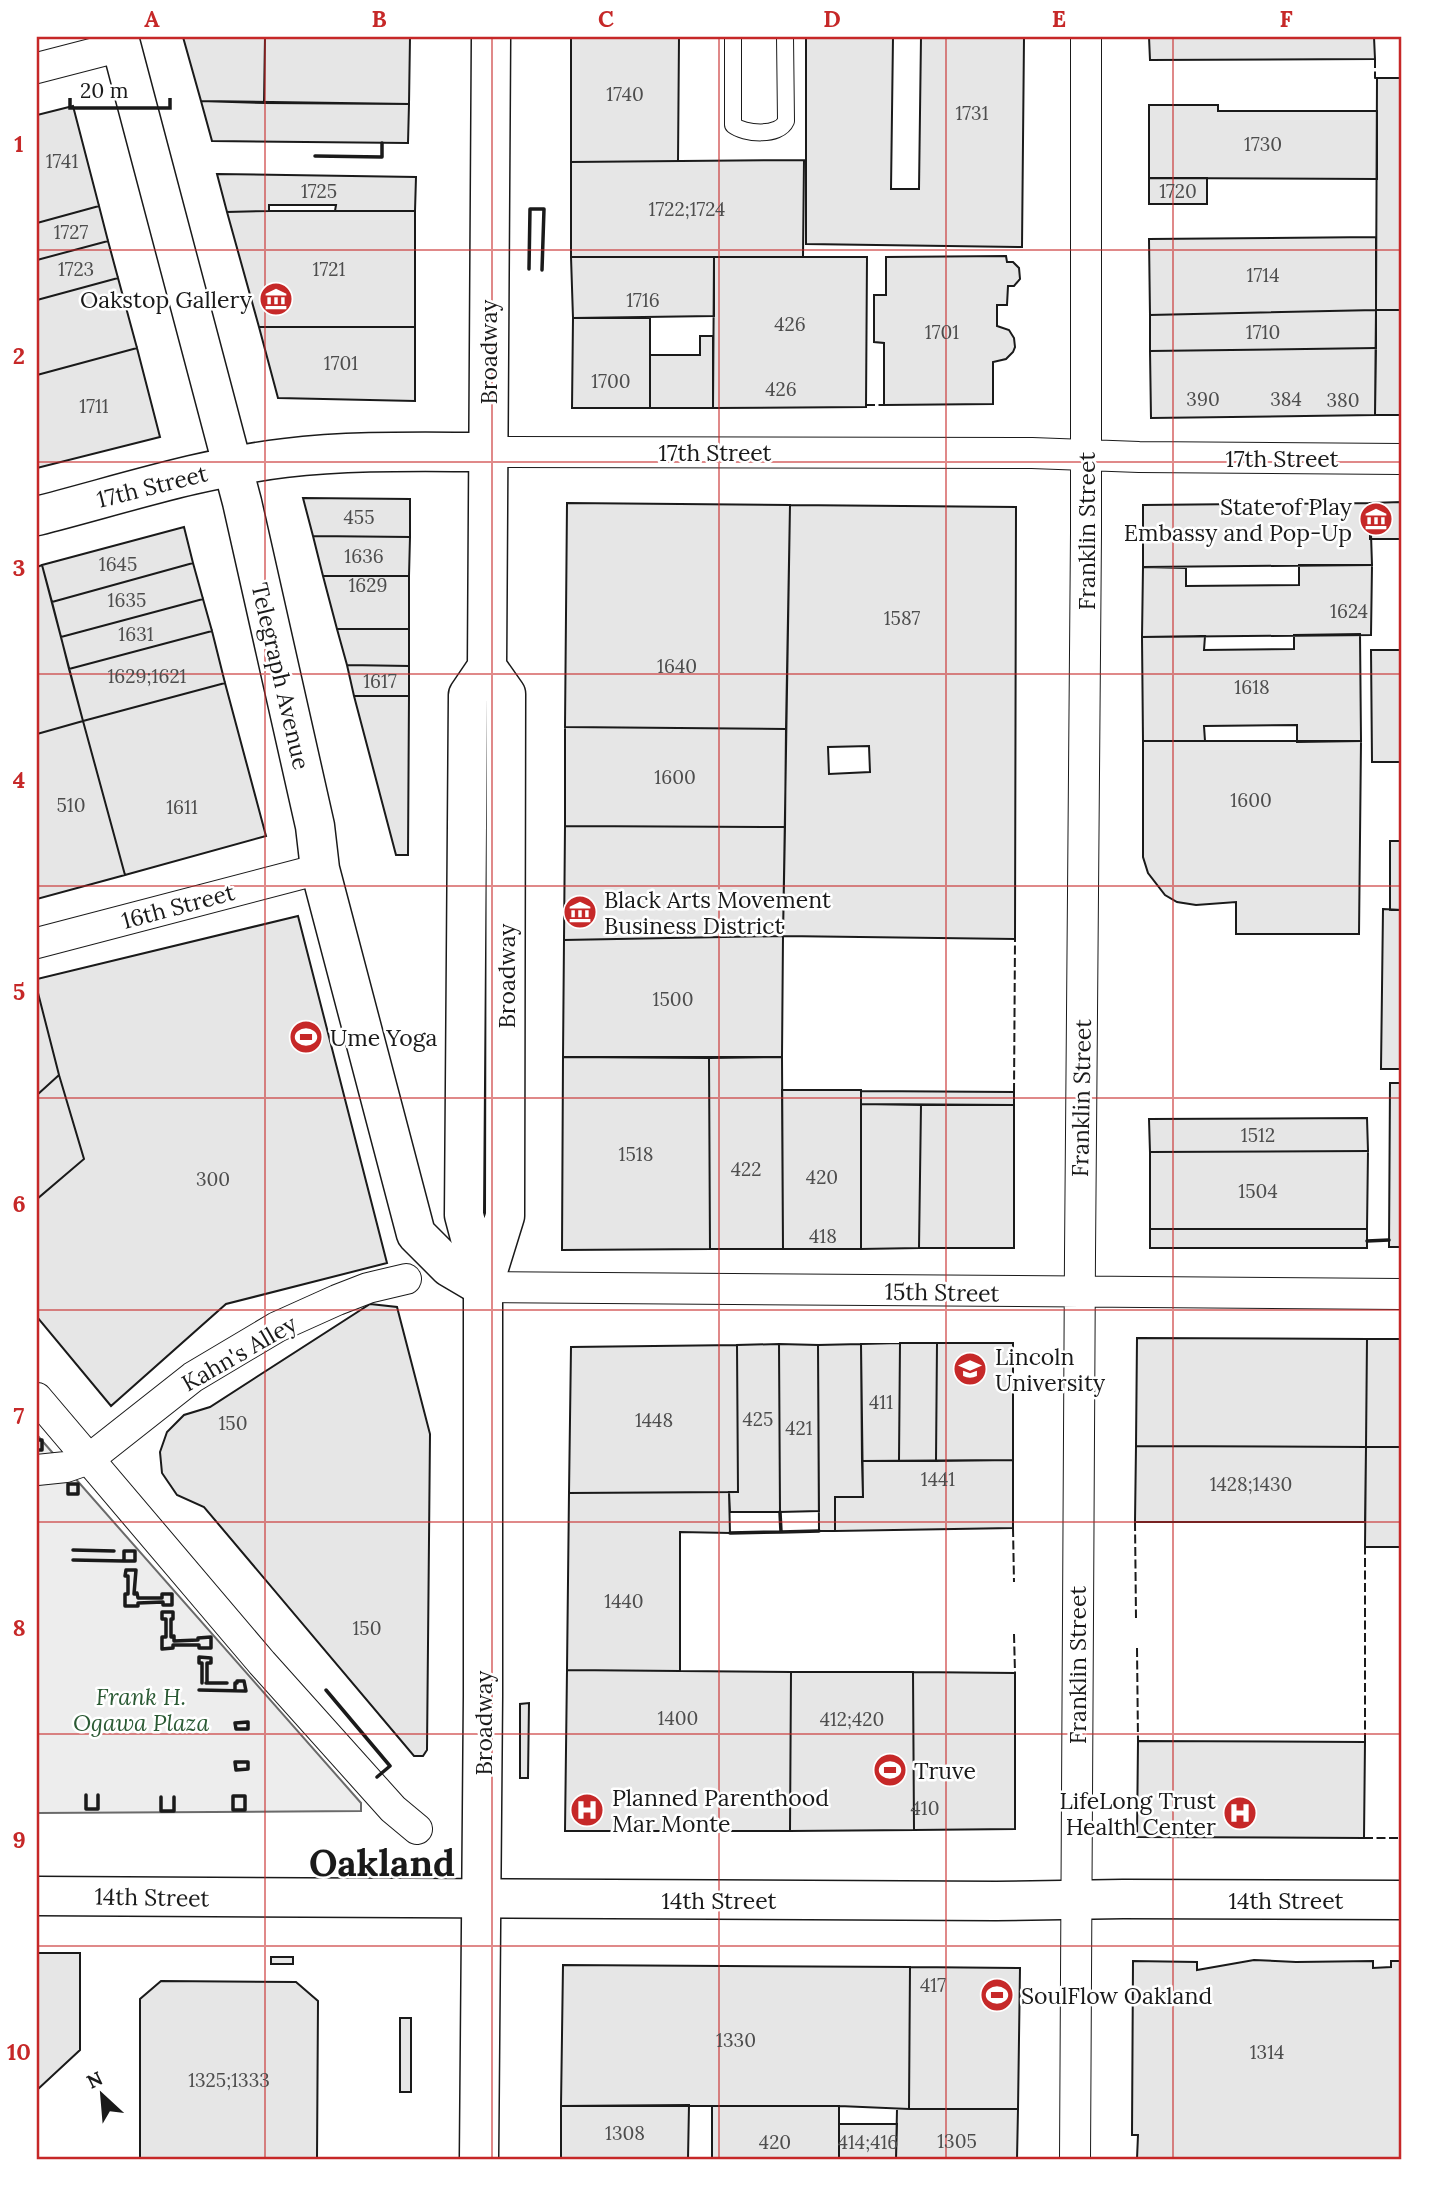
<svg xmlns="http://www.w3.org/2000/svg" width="1438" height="2196" font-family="Lora,serif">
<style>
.green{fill:#ededed;stroke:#6a6a6a;stroke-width:2}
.building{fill:#e6e6e6;stroke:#1a1a1a;stroke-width:2;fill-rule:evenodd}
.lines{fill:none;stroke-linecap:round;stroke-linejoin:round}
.lane-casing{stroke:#1a1a1a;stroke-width:18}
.street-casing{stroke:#1a1a1a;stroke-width:32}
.secondary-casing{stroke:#1a1a1a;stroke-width:41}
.primary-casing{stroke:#1a1a1a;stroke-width:41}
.lane{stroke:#fff;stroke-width:16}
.street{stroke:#fff;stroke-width:30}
.secondary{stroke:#fff;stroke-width:38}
.primary{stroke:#fff;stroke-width:38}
.fence{stroke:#1a1a1a;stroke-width:2;stroke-dasharray:9 3.5;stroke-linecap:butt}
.wall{stroke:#1a1a1a;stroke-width:3.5}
.grid{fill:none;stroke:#c62828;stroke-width:2;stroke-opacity:0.55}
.labels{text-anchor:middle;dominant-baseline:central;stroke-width:5;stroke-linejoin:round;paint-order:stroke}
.number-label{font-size:19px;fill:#4d4d4d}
.poi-label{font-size:23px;fill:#1a1a1a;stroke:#fff;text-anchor:start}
.street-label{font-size:23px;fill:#1a1a1a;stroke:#fff}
.park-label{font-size:23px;font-style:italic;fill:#2b5a34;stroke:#fff}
.town-label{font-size:37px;font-weight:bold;fill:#1a1a1a;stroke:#fff}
.neatline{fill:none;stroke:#c62828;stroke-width:2.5}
.grid-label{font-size:23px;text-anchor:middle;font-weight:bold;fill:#c62828}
</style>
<rect width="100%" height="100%" fill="#fff"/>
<path class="green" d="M37 1435 361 1803V1811L37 1813Z"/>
<path class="building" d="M183 37H265L264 103 201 101Z
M265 37H410L409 104 264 103Z
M571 37H679L678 162H571Z
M806 37H893L891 189H919L921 37H1024L1022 247 806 244Z
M1149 37H1374L1375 59 1150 60Z
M1377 78H1401V310H1376Z
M201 101 409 104 408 143 212 141Z
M1149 105H1218V111H1377V179L1149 178Z
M73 106 99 206 37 223V115Z
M804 160 803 257H571V162Z
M217 174 416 177 415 211H335L336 205H269V211L227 212Z
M1149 178H1207V204H1149Z
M99 206 108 241 37 260V223Z
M269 211H415V327H259L227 212Z
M1376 237V310L1150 315 1149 239Z
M108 241 118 278 37 300V260Z
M1006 256 1007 262H1013L1019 268 1020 279 1014 286H1008L1007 305H997V326L1009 330 1014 338 1015 347 1013 352 1006 359 993 362V404L884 405V343L874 342V295H886V257Z
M571 257H714V316L573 318Z
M714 257H867L866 407 713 408Z
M118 278 137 348 37 375V300Z
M1376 310H1401V415H1375Z
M1376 310V348L1150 351V315Z
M573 318H650V408H572Z
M259 327H415V401L278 398Z
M700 336H713V408H650V355H700Z
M137 348 160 437 37 468V375Z
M1376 348 1375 415 1151 418 1150 351Z
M303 498 410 499V537L313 536Z
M1401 502V539H1370V503Z
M567 503 790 505 786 729 565 727Z
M1370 503 1372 565 1143 567V505Z
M790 505 1016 507 1015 939 783 936ZM869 746 870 772 829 774 828 747Z
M184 527 193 563 52 602 42 565Z
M313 536 410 537 409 576H323Z
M193 563 203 599 61 637 52 602Z
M42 565 83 721 37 734V567Z
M1299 565H1372L1371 635 1142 637 1143 567 1186 568V586L1299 585Z
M323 576H409V629H337Z
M203 599 212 631 69 669 61 637Z
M337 629H409V666L347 665Z
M212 631 225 683 83 721 69 669Z
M1360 634 1361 741 1297 742V725L1204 726 1205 741H1143L1142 637 1205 636 1204 650 1294 649V635Z
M1371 650H1401V762H1372Z
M347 665 409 666V696H354Z
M225 683 266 836 125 875 83 721Z
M354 696H409L408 855H396Z
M83 721 125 875 37 899V734Z
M565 727 786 729 785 827 565 826Z
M1143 741H1361L1359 934H1236V902L1196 905 1177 902 1165 895 1148 873 1143 857Z
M565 826 785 827 783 936 564 940Z
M1390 841H1401V910H1390Z
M1383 909 1401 910V1069H1381Z
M298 916 387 1263 226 1304 111 1406 37 1317V1199L84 1159 59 1075 37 989V979Z
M783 936 782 1057H563L564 940Z
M37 989 59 1075 37 1095Z
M563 1057 709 1058 710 1249 562 1250Z
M782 1057 783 1249H710L709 1058Z
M59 1075 84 1159 37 1199V1095Z
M1390 1083H1401V1247H1389Z
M782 1090H861V1249H783Z
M861 1091 1014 1092V1105L861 1104Z
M861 1104 921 1105 919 1248 861 1249Z
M921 1105H1014V1248H919Z
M1367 1118 1368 1151 1150 1152 1149 1119Z
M1368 1151 1367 1229H1150V1152Z
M1150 1229H1367V1248H1150Z
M370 1304 397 1307 430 1434 427 1750 423 1756H414L204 1507 177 1495 162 1473 160 1452 167 1432 184 1415 210 1407Z
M1137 1338 1367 1339 1366 1447 1136 1446Z
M1367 1339H1401V1447H1366Z
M900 1343 899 1461H862L861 1344Z
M900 1343H937L936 1461H899Z
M937 1343H1013V1460L936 1461Z
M779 1344 818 1345 819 1511 780 1512Z
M779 1344 780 1512H730L729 1492H738L737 1345Z
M861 1344 863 1497H835V1531H819L818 1345Z
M737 1345 738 1492 569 1493 571 1347Z
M1136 1446 1366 1447 1365 1522H1135Z
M1366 1447H1401V1547H1365Z
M1013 1460V1528L835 1531V1497H863L862 1461Z
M729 1492 730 1533 680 1532V1671L567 1670 569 1493Z
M567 1670 791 1672 790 1831H565Z
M791 1672H913L914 1830 790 1831Z
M913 1672 1015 1673V1829L914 1830Z
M529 1703 528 1778H520V1704Z
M1138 1741 1365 1742 1364 1838 1137 1837Z
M37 1953H80V2050L37 2090Z
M271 1957H293V1964H271Z
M1254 1960 1296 1962 1373 1961V1968L1391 1967V1961H1401V2159H1137L1138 2135H1132L1133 1961 1197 1962V1970Z
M563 1965 910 1967 909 2109 839 2106H561Z
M910 1967 1020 1968 1018 2109H909Z
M161 1981 296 1982 318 2001 317 2159H140V1999Z
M400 2018H411V2092H400Z
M689 2105 688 2159H561V2106Z
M712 2106H839V2159H712Z
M897 2109H1018L1017 2159H896Z
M839 2124H897L896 2159H839Z"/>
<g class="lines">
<defs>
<path id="lane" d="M733 37V125C744 134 779 137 786 121L785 37"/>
<path id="street" d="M37 68 122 46
M488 452 1032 453 1139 457 1401 459
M37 943 320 869
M483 1287 1401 1294
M37 1398 262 1663 393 1809 417 1829
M37 1470 66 1467 89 1459 193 1377 277 1327 337 1300 368 1288 406 1279
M1075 2159 1080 1254 1086 533V37"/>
<path id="secondary" d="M119 37 242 502 315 826 320 869 416 1234 449 1267 483 1287
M37 516C119 495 201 468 285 458 353 450 420 452 488 452
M37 1896 996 1901 1123 1899 1401 1900"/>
<path id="primary" d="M483 1287 505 1216 506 694 487 667 491 37
M479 2159 483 1696V1287L464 1215 468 695 487 667"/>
</defs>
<use href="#lane" class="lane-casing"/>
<use href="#street" class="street-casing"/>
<use href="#secondary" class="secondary-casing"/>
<use href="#primary" class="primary-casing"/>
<use href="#lane" class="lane"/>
<use href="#street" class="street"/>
<use href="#secondary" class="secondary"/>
<use href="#primary" class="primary"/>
<path class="fence" d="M1375 59V78H1377
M866 405H884
M1014 1092 1015 939
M1135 1522 1136 1618
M1013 1528 1014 1582
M1014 1634 1015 1673
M1137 1648 1138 1741
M1365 1742V1547
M1364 1838H1401"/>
<path class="wall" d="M315 156 382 157V143
M529 269 530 209H544L542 270
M1367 1241 1389 1240
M37 1440H42V1450H37
M68 1484H78V1494H68Z
M781 1532 819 1531
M730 1533 781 1532 780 1512
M73 1550 114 1551
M73 1560 124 1561V1551H135V1561H124
M126 1570H136L134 1594 137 1593 138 1598H162V1594H172V1605H163V1602L138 1603V1606H125V1594H128V1576H125Z
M162 1612H173V1619H171V1637L174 1636V1641L198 1640V1638L211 1637V1648H199V1645H173V1648L162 1649V1637H166V1619H162Z
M202 1683V1663H199V1657L211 1658V1663H207V1683
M206 1683H227
M199 1690 246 1691 244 1681H237V1683H235V1691
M326 1690 390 1766 377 1777
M248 1722V1729H236L235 1723Z
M235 1762H248V1769L236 1770Z
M86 1795V1809H98V1795
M233 1796H245V1810H233Z
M161 1797V1811H174V1797"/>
</g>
<path class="grid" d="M265 37V2159M492 37V2159M719 37V2159M946 37V2159M1173 37V2159M37 250H1401M37 462H1401M37 674H1401M37 886H1401M37 1098H1401M37 1310H1401M37 1522H1401M37 1734H1401M37 1946H1401"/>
<defs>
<symbol id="museum-disc" viewBox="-11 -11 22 22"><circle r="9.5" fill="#c62828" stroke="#fff"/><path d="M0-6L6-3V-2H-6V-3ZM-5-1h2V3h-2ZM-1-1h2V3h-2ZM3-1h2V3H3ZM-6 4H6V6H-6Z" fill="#fff"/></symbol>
<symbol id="stadium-disc" viewBox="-11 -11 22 22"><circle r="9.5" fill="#c62828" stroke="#fff"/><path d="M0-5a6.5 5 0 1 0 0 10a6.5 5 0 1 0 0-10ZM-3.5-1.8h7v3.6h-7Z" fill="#fff"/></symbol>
<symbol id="university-disc" viewBox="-11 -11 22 22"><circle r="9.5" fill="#c62828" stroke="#fff"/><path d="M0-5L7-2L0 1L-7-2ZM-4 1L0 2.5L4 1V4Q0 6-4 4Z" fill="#fff"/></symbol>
<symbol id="hospital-disc" viewBox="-11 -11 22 22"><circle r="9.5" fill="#c62828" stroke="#fff"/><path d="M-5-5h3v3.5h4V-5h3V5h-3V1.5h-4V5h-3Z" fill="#fff"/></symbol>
</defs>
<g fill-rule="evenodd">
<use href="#museum-disc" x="257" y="280" width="38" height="38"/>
<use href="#museum-disc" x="1357" y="500" width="38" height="38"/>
<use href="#museum-disc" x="561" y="893" width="38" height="38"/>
<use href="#stadium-disc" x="287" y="1018" width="38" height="38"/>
<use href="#university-disc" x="951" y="1350" width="38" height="38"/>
<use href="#stadium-disc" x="871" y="1751" width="38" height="38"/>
<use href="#hospital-disc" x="568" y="1791" width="38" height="38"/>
<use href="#hospital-disc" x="1221" y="1794" width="38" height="38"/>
<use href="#stadium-disc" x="978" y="1976" width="38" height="38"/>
</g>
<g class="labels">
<g class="number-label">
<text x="625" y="94">1740</text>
<text x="972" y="113">1731</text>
<text x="1263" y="144">1730</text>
<text x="62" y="161">1741</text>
<text x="319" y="191">1725</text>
<text x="1178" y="191">1720</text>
<text x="687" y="209">1722;1724</text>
<text x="71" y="232">1727</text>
<text x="76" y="269">1723</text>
<text x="329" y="269">1721</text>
<text x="1263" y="275">1714</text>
<text x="643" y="300">1716</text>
<text x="790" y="324">426</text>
<text x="942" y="332">1701</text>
<text x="1263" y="332">1710</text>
<text x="341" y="363">1701</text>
<text x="611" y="381">1700</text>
<text x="781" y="389">426</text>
<text x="1203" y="399">390</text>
<text x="1286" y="399">384</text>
<text x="1343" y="400">380</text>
<text x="94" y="406">1711</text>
<text x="359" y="517">455</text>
<text x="364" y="556">1636</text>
<text x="118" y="564">1645</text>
<text x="368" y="585">1629</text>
<text x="127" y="600">1635</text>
<text x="1349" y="611">1624</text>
<text x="902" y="618">1587</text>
<text x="136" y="634">1631</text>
<text x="677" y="666">1640</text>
<text x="147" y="676">1629;1621</text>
<text x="380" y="681">1617</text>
<text x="1252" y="687">1618</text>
<text x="675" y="777">1600</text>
<text x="1251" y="800">1600</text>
<text x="71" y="805">510</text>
<text x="182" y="807">1611</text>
<text x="673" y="999">1500</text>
<text x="1258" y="1135">1512</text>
<text x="636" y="1154">1518</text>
<text x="746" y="1169">422</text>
<text x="822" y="1177">420</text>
<text x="213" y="1179">300</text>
<text x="1258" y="1191">1504</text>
<text x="823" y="1236">418</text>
<text x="881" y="1402">411</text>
<text x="758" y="1419">425</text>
<text x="654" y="1420">1448</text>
<text x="233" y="1423">150</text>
<text x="799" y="1428">421</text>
<text x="938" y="1479">1441</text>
<text x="1251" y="1484">1428;1430</text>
<text x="624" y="1601">1440</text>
<text x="367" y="1628">150</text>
<text x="678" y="1718">1400</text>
<text x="852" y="1719">412;420</text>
<text x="925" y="1808">410</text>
<text x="933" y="1985">417</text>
<text x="736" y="2040">1330</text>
<text x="1267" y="2052">1314</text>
<text x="229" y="2080">1325;1333</text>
<text x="625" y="2133">1308</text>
<text x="957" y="2141">1305</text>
<text x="775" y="2142">420</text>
<text x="868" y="2142">414;416</text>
</g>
<g class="poi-label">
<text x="252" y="299" text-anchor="end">Oakstop Gallery</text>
<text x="1352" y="506" text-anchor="end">State of Play<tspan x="1352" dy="26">Embassy and Pop-Up</tspan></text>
<text x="604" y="899">Black Arts Movement<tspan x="604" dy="26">Business District</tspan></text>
<text x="330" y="1037">Ume Yoga</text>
<text x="995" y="1356">Lincoln<tspan x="995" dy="26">University</tspan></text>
<text x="914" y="1770">Truve</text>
<text x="612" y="1797">Planned Parenthood<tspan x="612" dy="26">Mar Monte</tspan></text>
<text x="1216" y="1800" text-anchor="end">LifeLong Trust<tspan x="1216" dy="26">Health Center</tspan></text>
<text x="1021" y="1995">SoulFlow Oakland</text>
</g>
<g class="street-label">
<text transform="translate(488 352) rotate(-90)">Broadway</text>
<text x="715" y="452">17th Street</text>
<text x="1282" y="458">17th Street</text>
<text transform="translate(152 486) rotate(-14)">17th Street</text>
<text transform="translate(1086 531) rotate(-90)">Franklin Street</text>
<text transform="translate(281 676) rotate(77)">Telegraph Avenue</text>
<text transform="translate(178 906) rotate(-15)">16th Street</text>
<text transform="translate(506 976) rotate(-90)">Broadway</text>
<text transform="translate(1081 1098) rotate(-89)">Franklin Street</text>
<text transform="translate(942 1292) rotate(1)">15th Street</text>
<text transform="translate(239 1353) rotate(-30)">Kahn's Alley</text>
<text transform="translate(1077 1665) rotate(-90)">Franklin Street</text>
<text transform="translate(483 1723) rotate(-90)">Broadway</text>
<text transform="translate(152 1897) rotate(1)">14th Street</text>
<text x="719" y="1900">14th Street</text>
<text x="1286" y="1900">14th Street</text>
</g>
<g class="park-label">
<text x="141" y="1696">Frank H.<tspan x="141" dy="26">Ogawa Plaza</tspan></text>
</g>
<g class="town-label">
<text x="382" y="1862">Oakland</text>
</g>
</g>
<rect width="1438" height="2196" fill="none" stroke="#ffffff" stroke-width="77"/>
<g transform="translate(102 2095) rotate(334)" stroke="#ffffff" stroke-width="5" paint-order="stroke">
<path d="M0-5L12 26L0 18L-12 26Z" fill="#1a1a1a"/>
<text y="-10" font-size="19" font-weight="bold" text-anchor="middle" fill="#1a1a1a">N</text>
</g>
<path d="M70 98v10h100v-10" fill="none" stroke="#1a1a1a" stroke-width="3.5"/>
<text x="80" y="98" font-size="21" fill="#1a1a1a" stroke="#ffffff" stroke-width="5" paint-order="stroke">20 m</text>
<rect x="38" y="38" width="1362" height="2120" class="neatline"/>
<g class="grid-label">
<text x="152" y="27">A</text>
<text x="379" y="27">B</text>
<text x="606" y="27">C</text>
<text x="832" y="27">D</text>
<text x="1059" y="27">E</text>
<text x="1286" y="27">F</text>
<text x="19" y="152">1</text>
<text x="19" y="364">2</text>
<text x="19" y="576">3</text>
<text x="19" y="788">4</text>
<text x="19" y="1000">5</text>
<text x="19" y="1212">6</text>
<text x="19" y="1424">7</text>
<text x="19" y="1636">8</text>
<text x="19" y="1848">9</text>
<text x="19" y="2060">10</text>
</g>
</svg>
